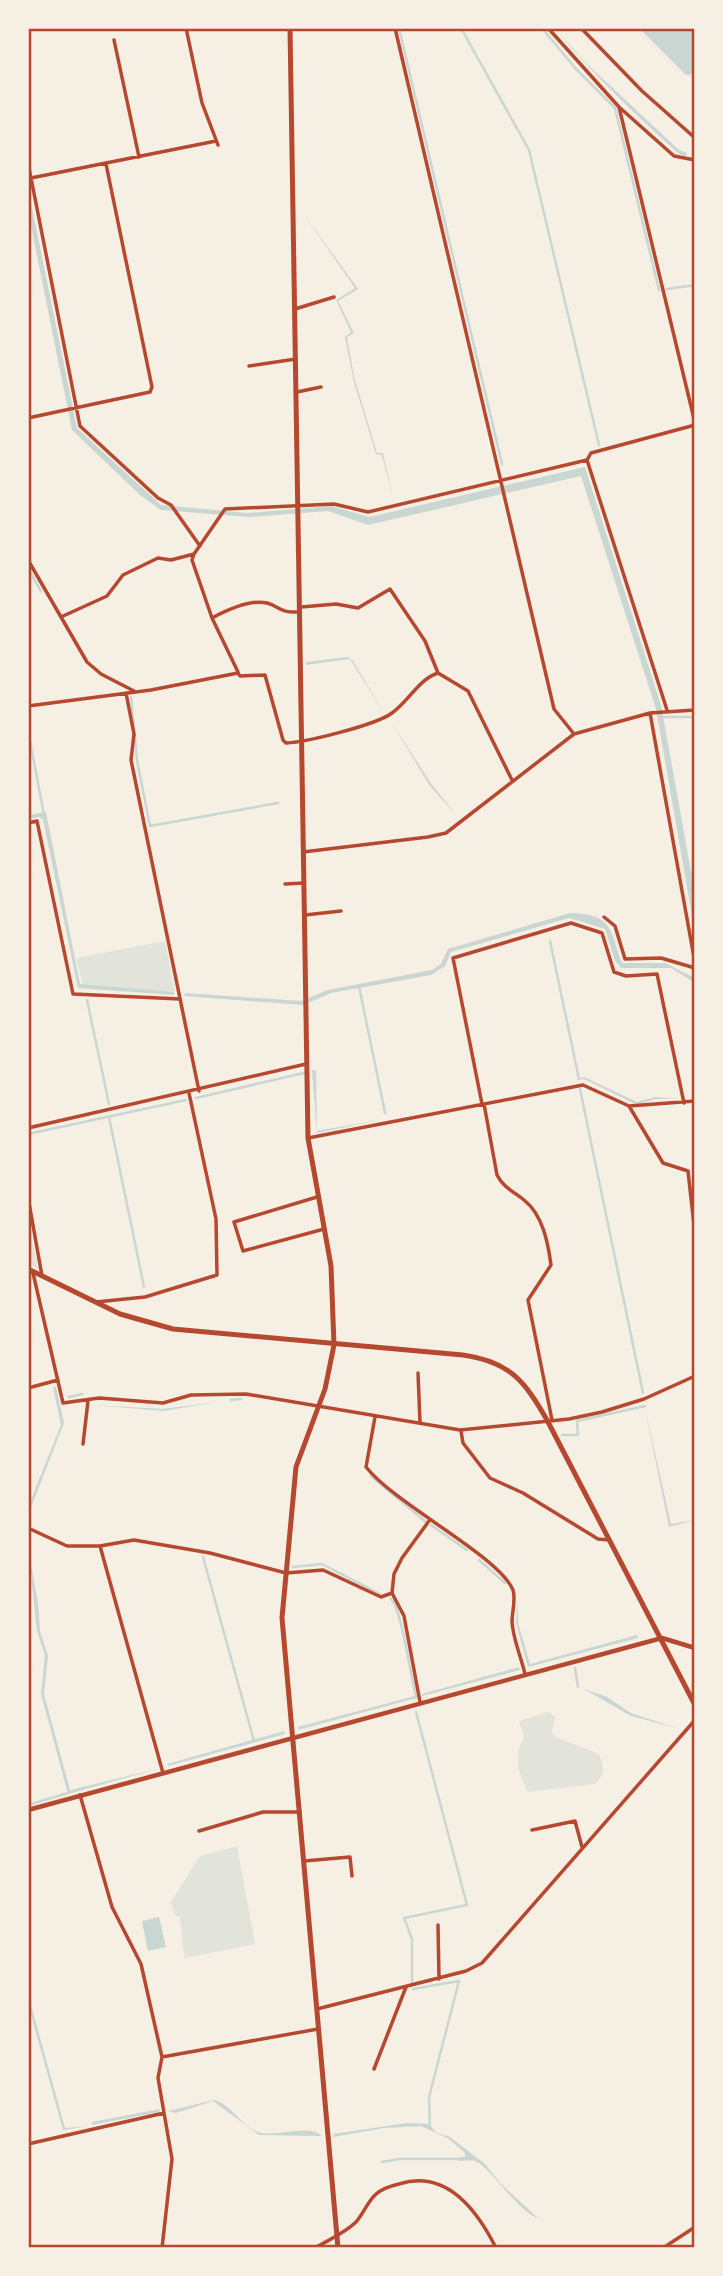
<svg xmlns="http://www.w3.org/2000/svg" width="723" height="2276" font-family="'Source Sans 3',sans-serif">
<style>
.green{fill:#e2e4dc}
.water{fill:#c9d6d2}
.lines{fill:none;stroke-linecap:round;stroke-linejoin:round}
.stream{stroke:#c9d6d2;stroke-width:2.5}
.minor{stroke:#b5482f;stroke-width:3.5}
.tertiary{stroke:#b5482f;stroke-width:4.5}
.secondary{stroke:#b5482f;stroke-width:5}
.primary{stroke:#b5482f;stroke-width:5}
.neatline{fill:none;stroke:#b5482f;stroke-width:2.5}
</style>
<rect width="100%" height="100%" fill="#f6efe4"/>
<path class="green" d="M165 941 175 992 83 986 76 958Z
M28 1230H30L38 1269 28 1264Z
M548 1712 555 1717 552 1733 555 1737 599 1754C604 1764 605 1776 595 1784L529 1792C518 1778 513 1752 524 1738L519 1721Z
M237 1846 255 1944 184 1958 180 1917 175 1916 171 1902 200 1856Z"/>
<path class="water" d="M555 28 586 63 679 150 687 153 686 156 679 154C635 114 592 74 555 28Z
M639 28H695V74L686 75Z
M28 188 77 428 161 505 248 513 332 506 369 517 585 467 661 705 695 894V933L656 709 581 476 368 525 328 511 250 517 161 510 140 495 72 430 28 211Z
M301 210 358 289 338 301 354 333 347 337 354 377 377 453H383L394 501 382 455 376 454 354 382 345 337 351 332 336 300 355 288Z
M348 657 353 661 384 713 350 659 306 665V662Z
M390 720 432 785 459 818 430 786Z
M46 812 80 984 174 992V995L78 988 43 820 39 817 28 819V815Z
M570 913C614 914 610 931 622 963H665L695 978V983L671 968H621L615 961 605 929 569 918 451 952 445 966 431 975 331 993 303 1005 184 996 185 993 301 1001 328 990 432 970 441 964 448 949Z
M312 1070H316L317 1131 379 1120 317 1133Z
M584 1077 637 1102 655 1097 678 1099H655L637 1105 584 1079 577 1080Z
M53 1387H56L64 1423 28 1515V1507L61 1425Z
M216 1402 164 1411 92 1405 163 1409Z
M644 1404 671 1524 695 1520 669 1527Z
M28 1548 38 1603 40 1631 48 1656 44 1694 70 1790 157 1769 68 1794 41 1694 45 1655 37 1631Z
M517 1597 518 1623 530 1664 637 1635 638 1638 528 1667 516 1623Z
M519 1667 520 1670 422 1696V1694Z
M584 1689 607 1697 631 1713 677 1728 631 1716Z
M415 1696 416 1698 298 1730V1727Z
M284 1731 285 1734 168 1766 167 1764Z
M159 1917 166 1947 148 1951 142 1921Z
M28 1994 65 2128 89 2126 63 2130 28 2004Z
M214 2100C231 2104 241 2126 258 2132 277 2138 308 2123 322 2136L259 2135 213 2101 176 2113 168 2111Z
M160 2109 159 2112 92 2125V2122Z
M407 2123 428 2124 437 2133 450 2137 485 2164 502 2185 538 2218C518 2212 491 2167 475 2161 470 2160 463 2161 458 2161V2157H465V2153L449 2139 421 2126 384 2128 333 2137V2134Z"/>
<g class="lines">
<path class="stream" d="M399 28 502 464
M461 28 529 150 599 445
M542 28 576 69 615 108 659 290
M667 289 695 285
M28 569 41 591
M131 697 137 760 150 826 278 803
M660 717H695
M28 730 44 815
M550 941 579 1079
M359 986 385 1113
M87 1000 109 1104
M580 1089 643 1393
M196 1098 304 1073
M109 1117 144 1287
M28 1134 186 1100
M69 1397 82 1394
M231 1400 241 1399
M562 1435H578L577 1421 645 1406
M371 1476 426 1522
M431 1525 467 1550
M203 1557 254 1741
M479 1560 505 1583
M293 1567 322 1564 380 1594
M391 1599C401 1607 411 1678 416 1697L413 1698
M575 1668 578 1687
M28 1805 68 1793
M412 1983V1939L404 1918 467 1905 416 1712
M413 1989 459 1981 429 2097 430 2128
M382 2162 400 2159H459"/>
<path class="minor" d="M186 28 202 103 218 145
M395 28 554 709 574 734
M548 28 619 107 674 156 695 160
M581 28 642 91 695 138
M114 40 139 157
M619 107 695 423
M28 163 31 178 216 141
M31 178 80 426 158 498 171 505 200 546
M295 309 334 297
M249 366 296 359
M297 392 321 387
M28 418 150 392 152 387 106 164
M587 460 667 710
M194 554 192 560 212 618 238 672
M28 560 87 662 101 674 134 691
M301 607 336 604 358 608 390 589 425 641 438 673 468 691 512 780
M61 617 107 596 123 575 158 558 171 560 194 554 225 509 334 504 368 512 587 460 591 453 695 425
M212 618C227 610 250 599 267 603 281 607 279 613 299 612
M126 693 134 734 131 760 199 1091
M28 706 151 690 238 673 240 676 265 675 283 740 286 743C307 742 376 725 392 713 408 702 419 679 438 673
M650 713 695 963
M28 823 37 821 73 994 180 999
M303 852 428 837 446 833 574 734 650 713 695 710
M285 884 304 883
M305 915 341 911
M604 917 615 926 625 959 661 958 695 968
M482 1104 453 958 571 923 602 933 614 972 626 976 657 974 684 1103
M484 1104 497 1175C503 1187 514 1192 524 1200 543 1215 548 1243 551 1265L528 1300 552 1420
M629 1106 663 1163 688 1171 695 1234
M28 1128 306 1064
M308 1138 583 1085 629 1106 695 1101
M28 1197 42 1276
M317 1197 234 1222 243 1251 324 1229
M33 1273 63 1403 99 1398 163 1403 191 1395 246 1394 460 1430 569 1419 602 1412 644 1399 695 1376
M96 1302 145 1297 217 1275 216 1219 189 1093
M418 1373 420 1423
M28 1388 58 1380
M375 1417 366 1467C396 1505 499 1556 513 1590 516 1599 512 1612 512 1622 513 1639 521 1657 525 1674
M461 1431 463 1443 490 1478 523 1493 598 1539 609 1540
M83 1444 88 1401
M28 1528 67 1546H100L163 1773
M100 1546 134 1540 210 1553 286 1573 323 1570 381 1597 392 1593
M420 1702 404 1616 392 1593 394 1574 402 1558 429 1521
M80 1795 112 1907 141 1964 162 2057 158 2078 172 2159 162 2248
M532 1830 575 1821 582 1847
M199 1831 263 1812H300
M304 1861 350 1857 352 1876
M438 1925 439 1979
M317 2009 466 1971 482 1963 695 1720
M162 2057 318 2029
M374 2069 406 1987
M28 2144 164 2113
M315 2248C328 2240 345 2233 356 2222 363 2214 367 2203 375 2195 381 2189 390 2186 399 2184 446 2169 477 2210 496 2248
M663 2248 695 2227"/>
<path class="tertiary" d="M28 1810 662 1638 695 1648"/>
<path class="secondary" d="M290 28 308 1138 331 1266 334 1345 325 1389 296 1467 282 1618 338 2248
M28 1269 120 1314 173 1329 463 1355C510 1362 524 1380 547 1420L695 1705"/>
<path class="primary" d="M28 28H29"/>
</g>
<rect width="723" height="2276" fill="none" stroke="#f6efe4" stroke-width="60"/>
<rect x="30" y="30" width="663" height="2216" class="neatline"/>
</svg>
